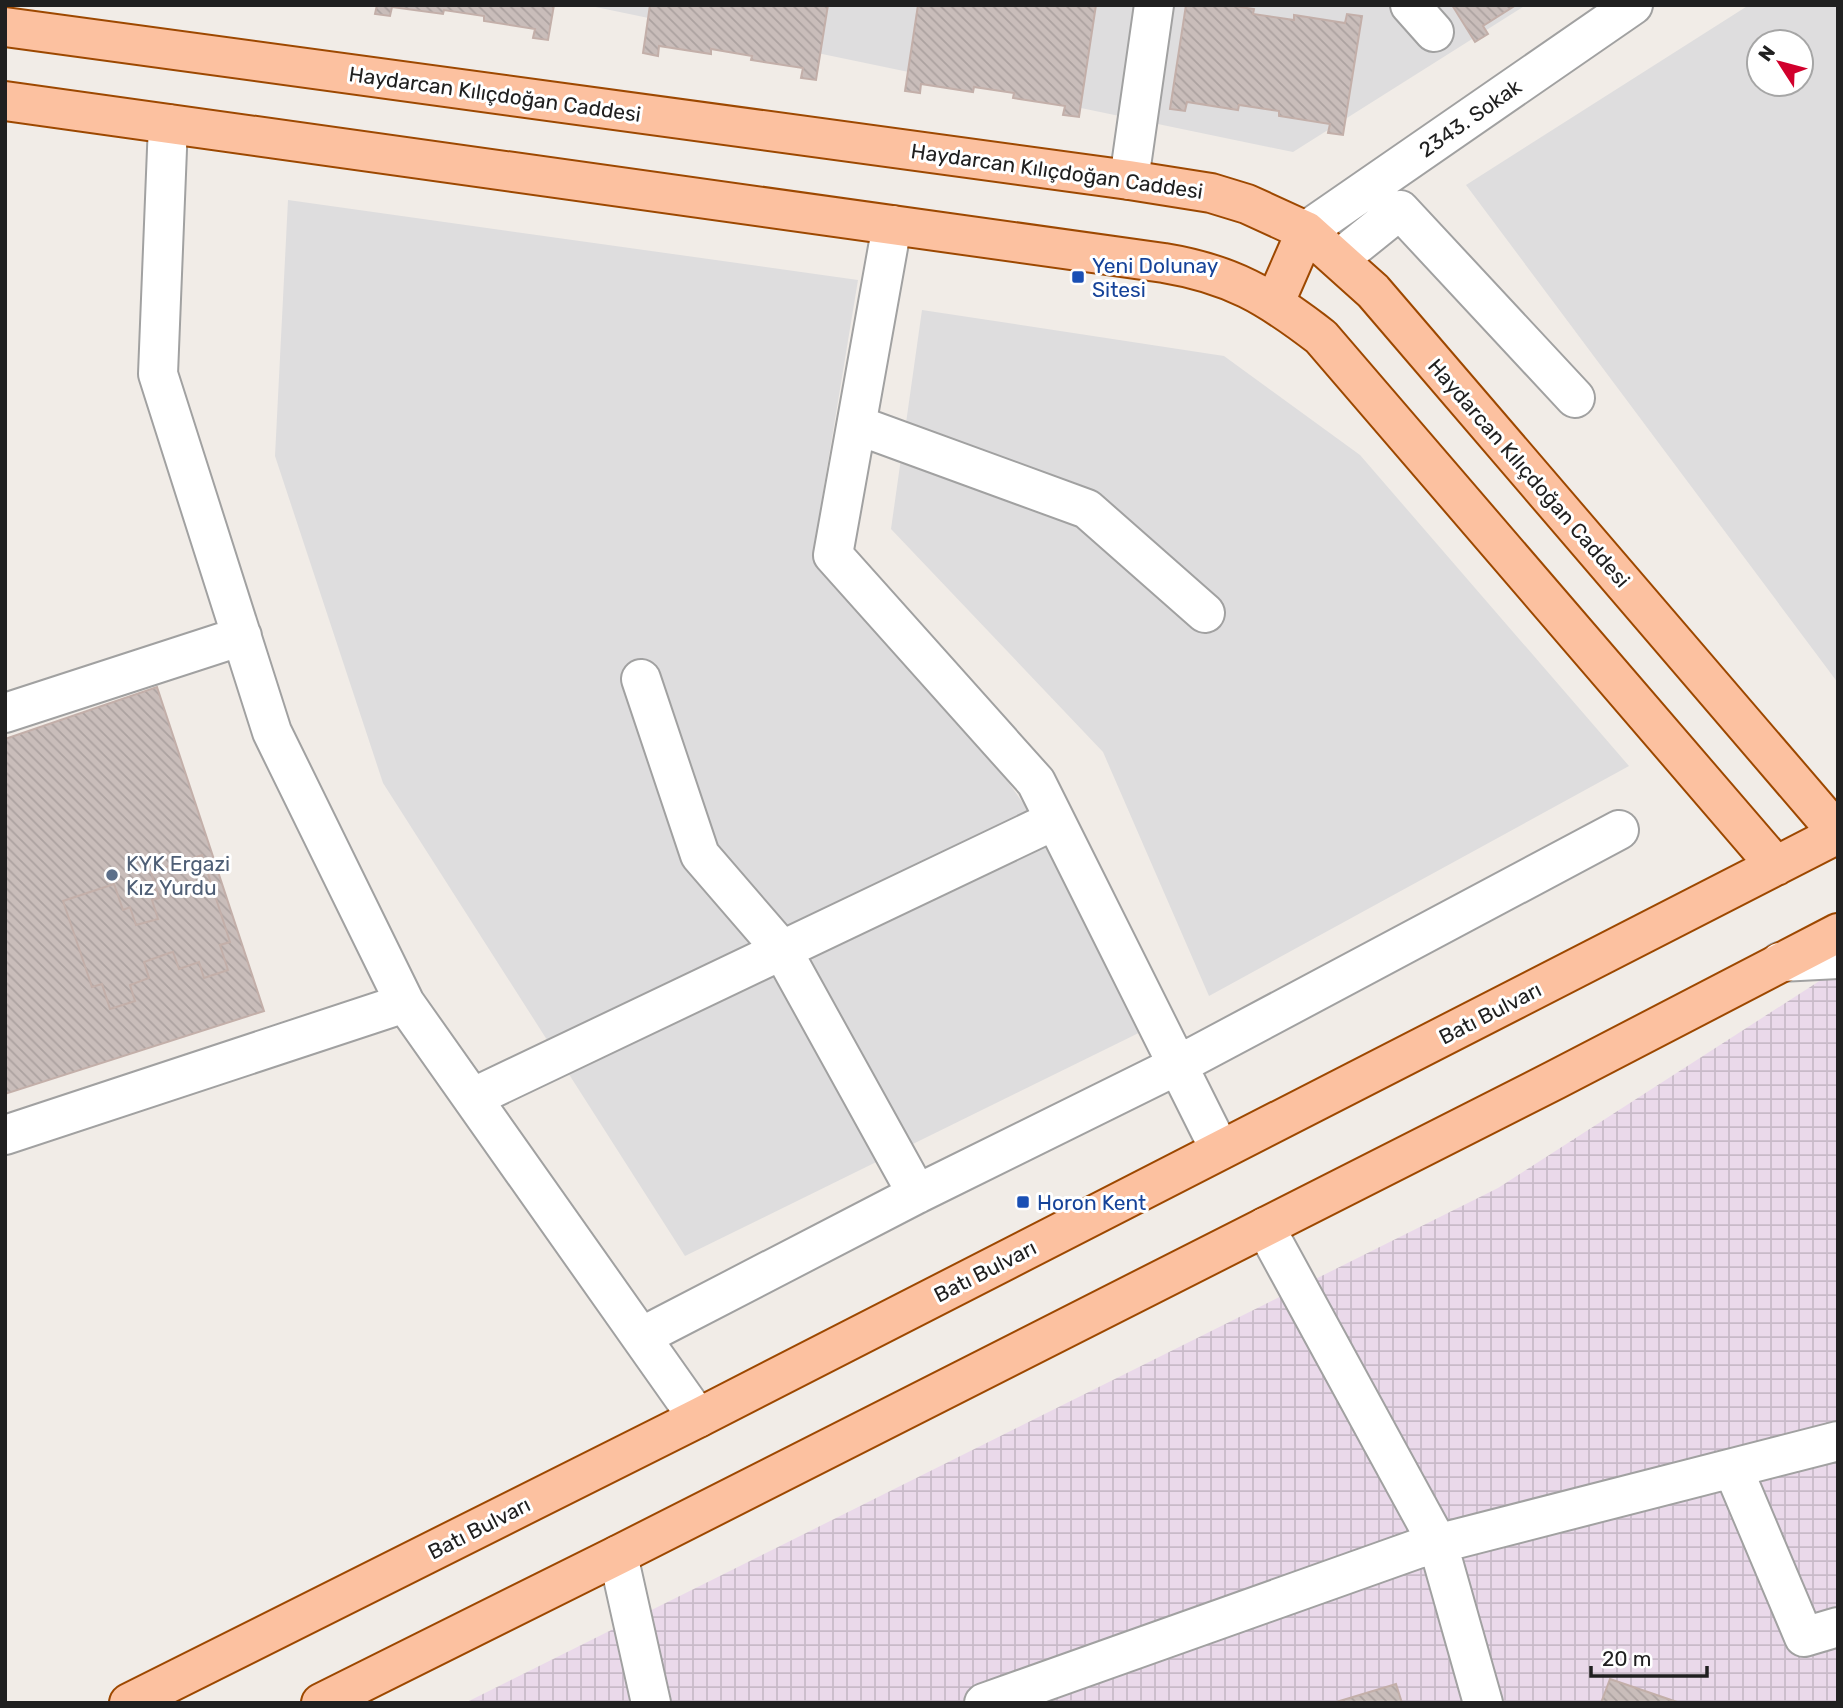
<svg xmlns="http://www.w3.org/2000/svg" width="1843" height="1708" font-family="Rubik,sans-serif">
<style>
.residential{fill:#deddde;fill-rule:evenodd}
.industrial{fill:url(#industrial-grid)}
.building{fill:url(#building-back-hatch);stroke:#c3afa9;stroke-width:2}
.lines{fill:none;stroke-linecap:round;stroke-linejoin:round}
.minor-casing{stroke:#a1a1a1;stroke-width:42}
.major-casing{stroke:#9d4800;stroke-width:42}
.minor{stroke:#fff;stroke-width:38}
.major{stroke:#fcc1a0;stroke-width:38}
.transit-dot{fill:#1a4fb4;stroke:#fff;stroke-width:2.5}
.service-dot{fill:#5c6f8a;stroke:#fff;stroke-width:2.5}
.labels{text-anchor:middle;dominant-baseline:central;stroke-width:6;stroke-linejoin:round;paint-order:stroke}
.street-label{font-size:21px;fill:#202020;stroke:#fff}
.transit-label{font-size:21px;fill:#164399;stroke:#fff;text-anchor:start}
.service-label{font-size:21px;fill:#4e5e75;stroke:#fff;text-anchor:start}
</style>
<defs>
<pattern id="industrial-grid" width="8" height="8" patternUnits="userSpaceOnUse" patternTransform="scale(1.75)"><rect width="8" height="8" fill="#ead9ea"/><path d="M0 4h8M4 0v8" fill="none" stroke="#c8bac8"/></pattern>
<pattern id="building-back-hatch" width="6" height="6" patternUnits="userSpaceOnUse" patternTransform="scale(1.75)"><rect width="6" height="6" fill="#c9bdba"/><path d="M-1 5l2 2M0 0l6 6M5-1l2 2" fill="none" stroke="#aca2a0"/></pattern>
</defs>
<rect width="100%" height="100%" fill="#f1ece7"/>
<path class="residential" d="M586 5H1526L1293 152Z
M1749 5H1838V683L1466 185ZM1759 42H1801V84H1759Z
M288 200 858 280 819 517 1033 817 1159 1023 685 1256 383 783 275 456Z
M922 310 1224 356 1360 455 1629 766 1209 996 1103 752 891 529Z"/>
<path class="industrial" d="M1838 969V1703H465L1498 1188Z"/>
<path class="building" d="M377 5H554L548 40 533 38 535 29 484 21V16L444 10 443 14 392 7 390 16 375 14Z
M650 5H828L816 80 801 78 803 68 751 60 752 56 711 49V54L659 46 658 56 643 53Z
M918 5H1096L1079 117 1063 115 1065 106 1013 98 1014 93 974 87 973 92 921 84 920 93 905 91Z
M1186 5H1228L1254 9 1253 14 1294 20V15L1345 23 1347 14 1362 16 1343 135 1328 133 1330 124 1279 116V111L1239 105 1238 110 1187 102 1185 111 1170 109Z
M1452 5H1516L1483 26 1488 34 1475 42Z
M157 687 264 1011 5 1094V739Z
M202 855 230 942 220 945 228 970 204 978 199 962 179 969 173 952 169 953 144 962 149 978 130 985 135 1001 110 1009 102 984 92 987 63 901 114 884 123 910 130 907 136 925 158 919 152 900 159 898 151 872Z
M1610 1679 1680 1703H1601Z
M1396 1684 1402 1703H1333Z"/>
<g class="lines">
<defs>
<path id="minor" d="M1410 5 1434 32
M168 124 158 374 272 732 405 1003
M1129 180 1154 5
M892 225 833 555 1036 782 1220 1150
M1306 231 1633 5
M1339 259 1400 210 1575 398
M857 425 1087 509 1205 613
M641 679 700 855 782 950 917 1194
M5 713 242 636
M1780 962 1838 959
M472 1098 1055 820
M5 1135 405 1003 698 1418
M1265 1227 1438 1544 1483 1703
M641 1337 917 1194 1178 1065 1619 830
M1733 1469 1804 1637 1838 1627
M618 1555 651 1703
M984 1703 1417 1549 1838 1441"/>
<path id="major" d="M5 27 1129 180 1211 193 1247 204 1306 231 1373 291 1838 833
M5 101 1164 263C1231 274 1268 296 1321 337L1776 866
M1275 302 1306 231
M129 1703 698 1418 1838 834
M321 1703 618 1555 1555 1080 1838 933"/>
</defs>
<use href="#minor" class="minor-casing"/>
<use href="#major" class="major-casing"/>
<use href="#minor" class="minor"/>
<use href="#major" class="major"/>
</g>
<g class="transit-dot">
<rect x="1071" y="270" width="14" height="14" rx="3.5"/>
<rect x="1016" y="1195" width="14" height="14" rx="3.5"/>
</g>
<circle class="service-dot" cx="112" cy="875" r="7"/>
<g class="labels">
<g class="street-label">
<text transform="translate(495 94) rotate(8)">Haydarcan Kılıçdoğan Caddesi</text>
<text transform="translate(1470 118) rotate(-35)">2343. Sokak</text>
<text transform="translate(1057 171) rotate(8)">Haydarcan Kılıçdoğan Caddesi</text>
<text transform="translate(1529 473) rotate(49)">Haydarcan Kılıçdoğan Caddesi</text>
<text transform="translate(1490 1013) rotate(-27)">Batı Bulvarı</text>
<text transform="translate(985 1271) rotate(-27)">Batı Bulvarı</text>
<text transform="translate(479 1528) rotate(-27)">Batı Bulvarı</text>
</g>
<g class="transit-label">
<text x="1092" y="265">Yeni Dolunay<tspan x="1092" dy="24">Sitesi</tspan></text>
<text x="1037" y="1202">Horon Kent</text>
</g>
<g class="service-label">
<text x="126" y="863">KYK Ergazi<tspan x="126" dy="24">Kız Yurdu</tspan></text>
</g>
</g>
<rect width="1843" height="1708" fill="none" stroke="#202020" stroke-width="14"/>
<g transform="translate(1780 63) rotate(306)"><circle r="33" fill="#ffffff" stroke="#a6a6a6" stroke-width="2"/>
<path d="M0-5L12 26L0 18L-12 26Z" fill="#d1002c"/>
<text y="-10" font-size="19" font-weight="bold" text-anchor="middle" fill="#202020">N</text>
</g>
<path d="M1591 1666v10h116v-10" fill="none" stroke="#202020" stroke-width="3.5"/>
<text x="1602" y="1666" font-size="21" fill="#202020" stroke="#ffffff" stroke-width="5" paint-order="stroke">20 m</text>
</svg>
